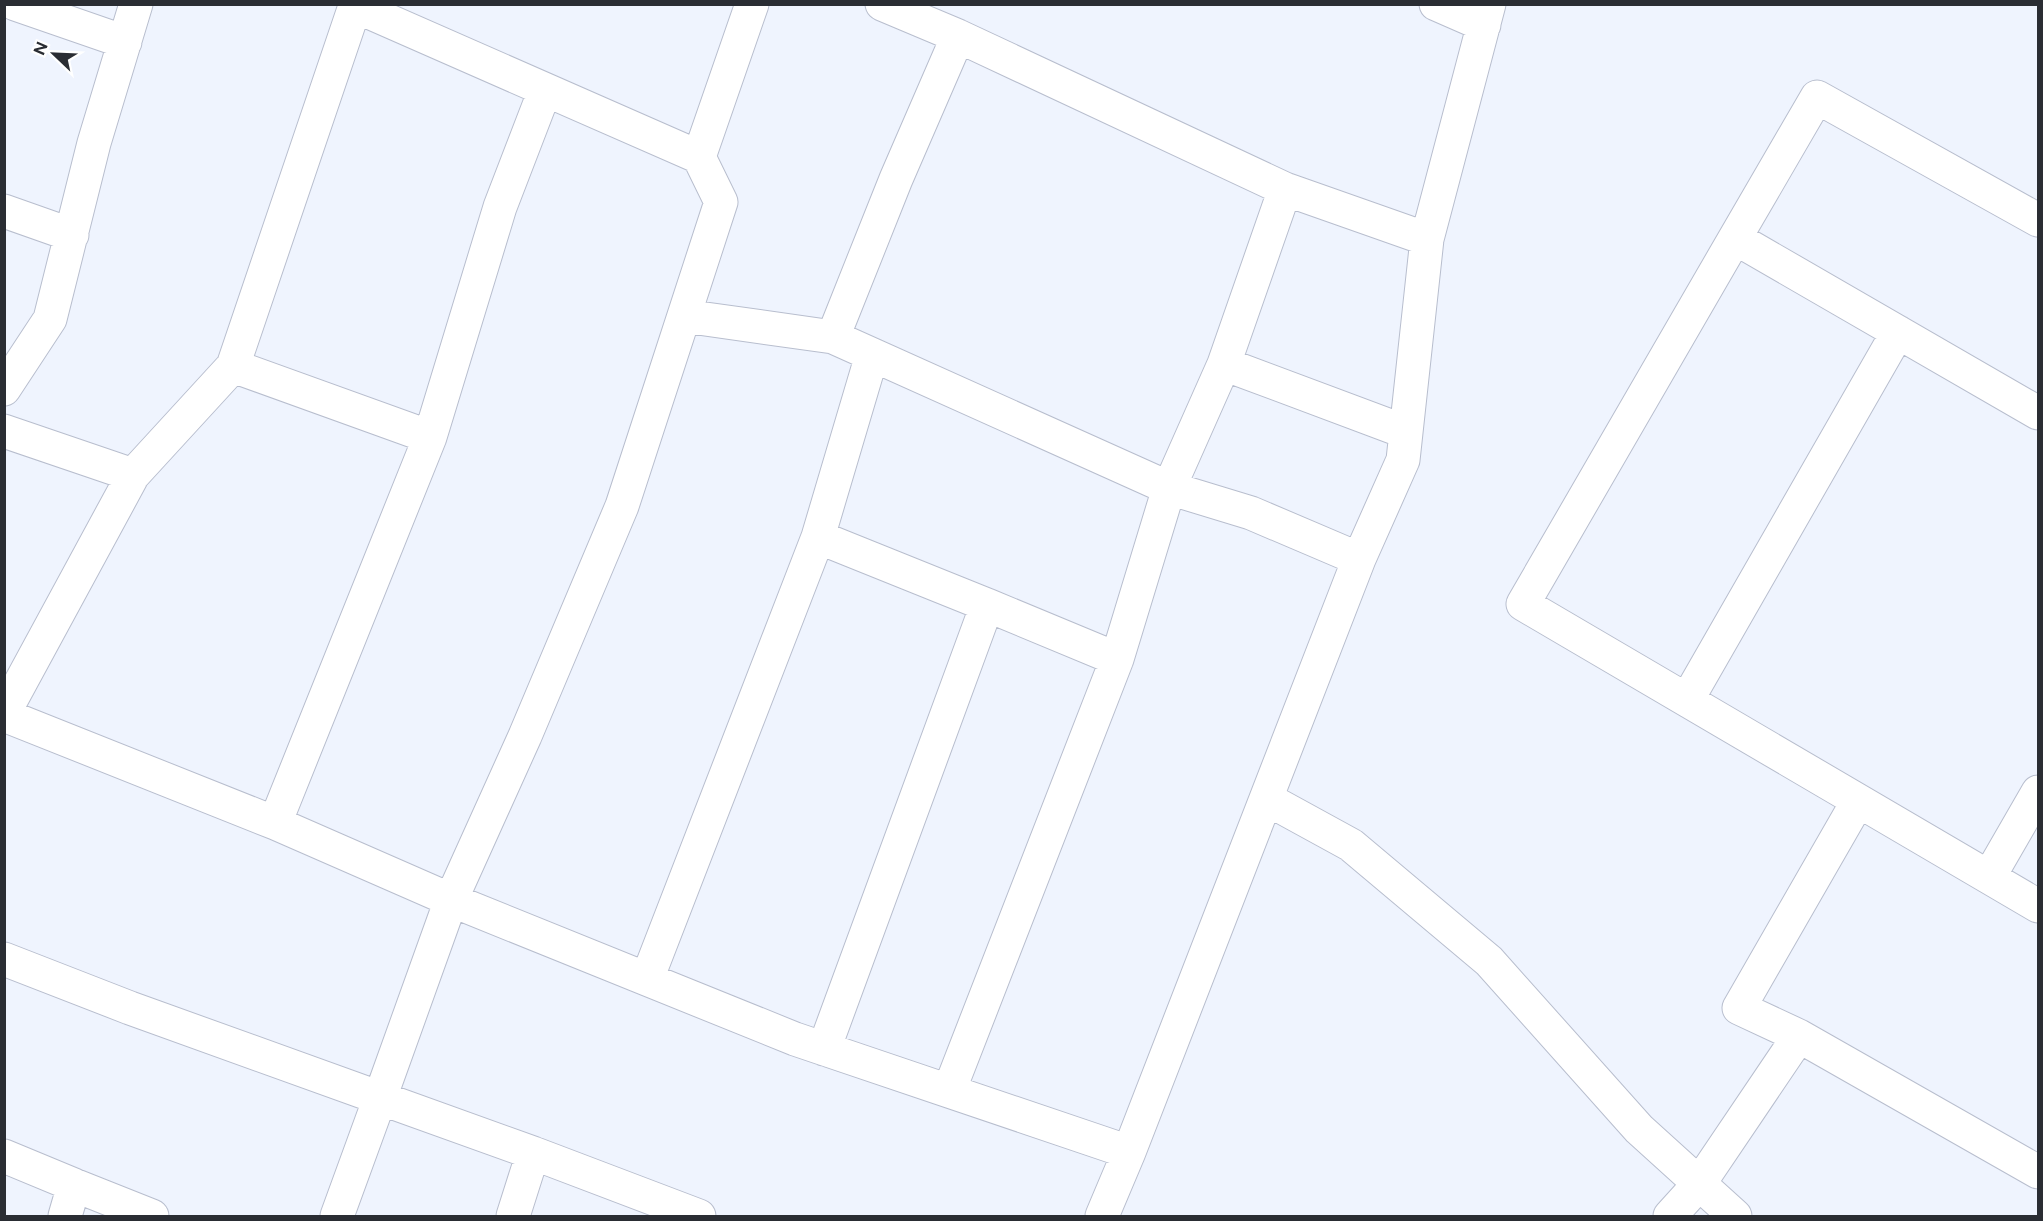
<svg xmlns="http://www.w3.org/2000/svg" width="2043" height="1221" font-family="Figtree,sans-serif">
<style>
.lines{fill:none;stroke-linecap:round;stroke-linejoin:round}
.street-casing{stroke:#b8bece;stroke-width:35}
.street{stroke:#fff;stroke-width:33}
</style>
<rect width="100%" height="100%" fill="#eff4fe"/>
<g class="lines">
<defs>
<path id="street" d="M15 4 125 42
M1436 4 1484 25
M958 36 1285 189 1427 239 1403 460 1359 559 1129 1152
M699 157 752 4
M1285 189 1224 364 1406 432
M4 211 72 235
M1735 238 1817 97 2038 220
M1427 239 1489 4
M684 316 833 337 1169 488 1117 659 949 1091
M833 337 896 179 958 36 882 4
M1224 364 1169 488 1251 513 1359 559
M233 366 355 6 699 157 721 202 622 506 525 736 451 900 795 1039 1129 1152 1102 1216
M4 389 50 319 94 143 136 4
M2038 413 1735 238 1523 604 2038 906
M4 431 133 475
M430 437 500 207 545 90
M818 537 987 605
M1687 700 1898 332
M4 713 133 475 233 366 430 437 275 823 4 715
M1267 799 1351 845 1489 961 1639 1129 1735 1216
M275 823 451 900 380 1098 533 1153 513 1216
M1989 877 2038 792
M4 959 130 1008 380 1098 337 1216
M647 979 818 537 872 355
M1799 1036 1739 1008 1858 801
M824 1049 987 605 1117 659
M533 1153 699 1216
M4 1156 74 1185 65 1216
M74 1185 152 1216
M1670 1216 1699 1184 1799 1036 2038 1172"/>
</defs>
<use href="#street" class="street-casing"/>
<use href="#street" class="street"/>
</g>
<rect width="2043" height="1221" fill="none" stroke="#2a2d33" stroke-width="12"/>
<g transform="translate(54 54) rotate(293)" stroke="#ffffff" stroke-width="4.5" paint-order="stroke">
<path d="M0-4.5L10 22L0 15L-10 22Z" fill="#2a2d33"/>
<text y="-9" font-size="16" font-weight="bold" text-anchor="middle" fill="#2a2d33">N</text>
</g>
</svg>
